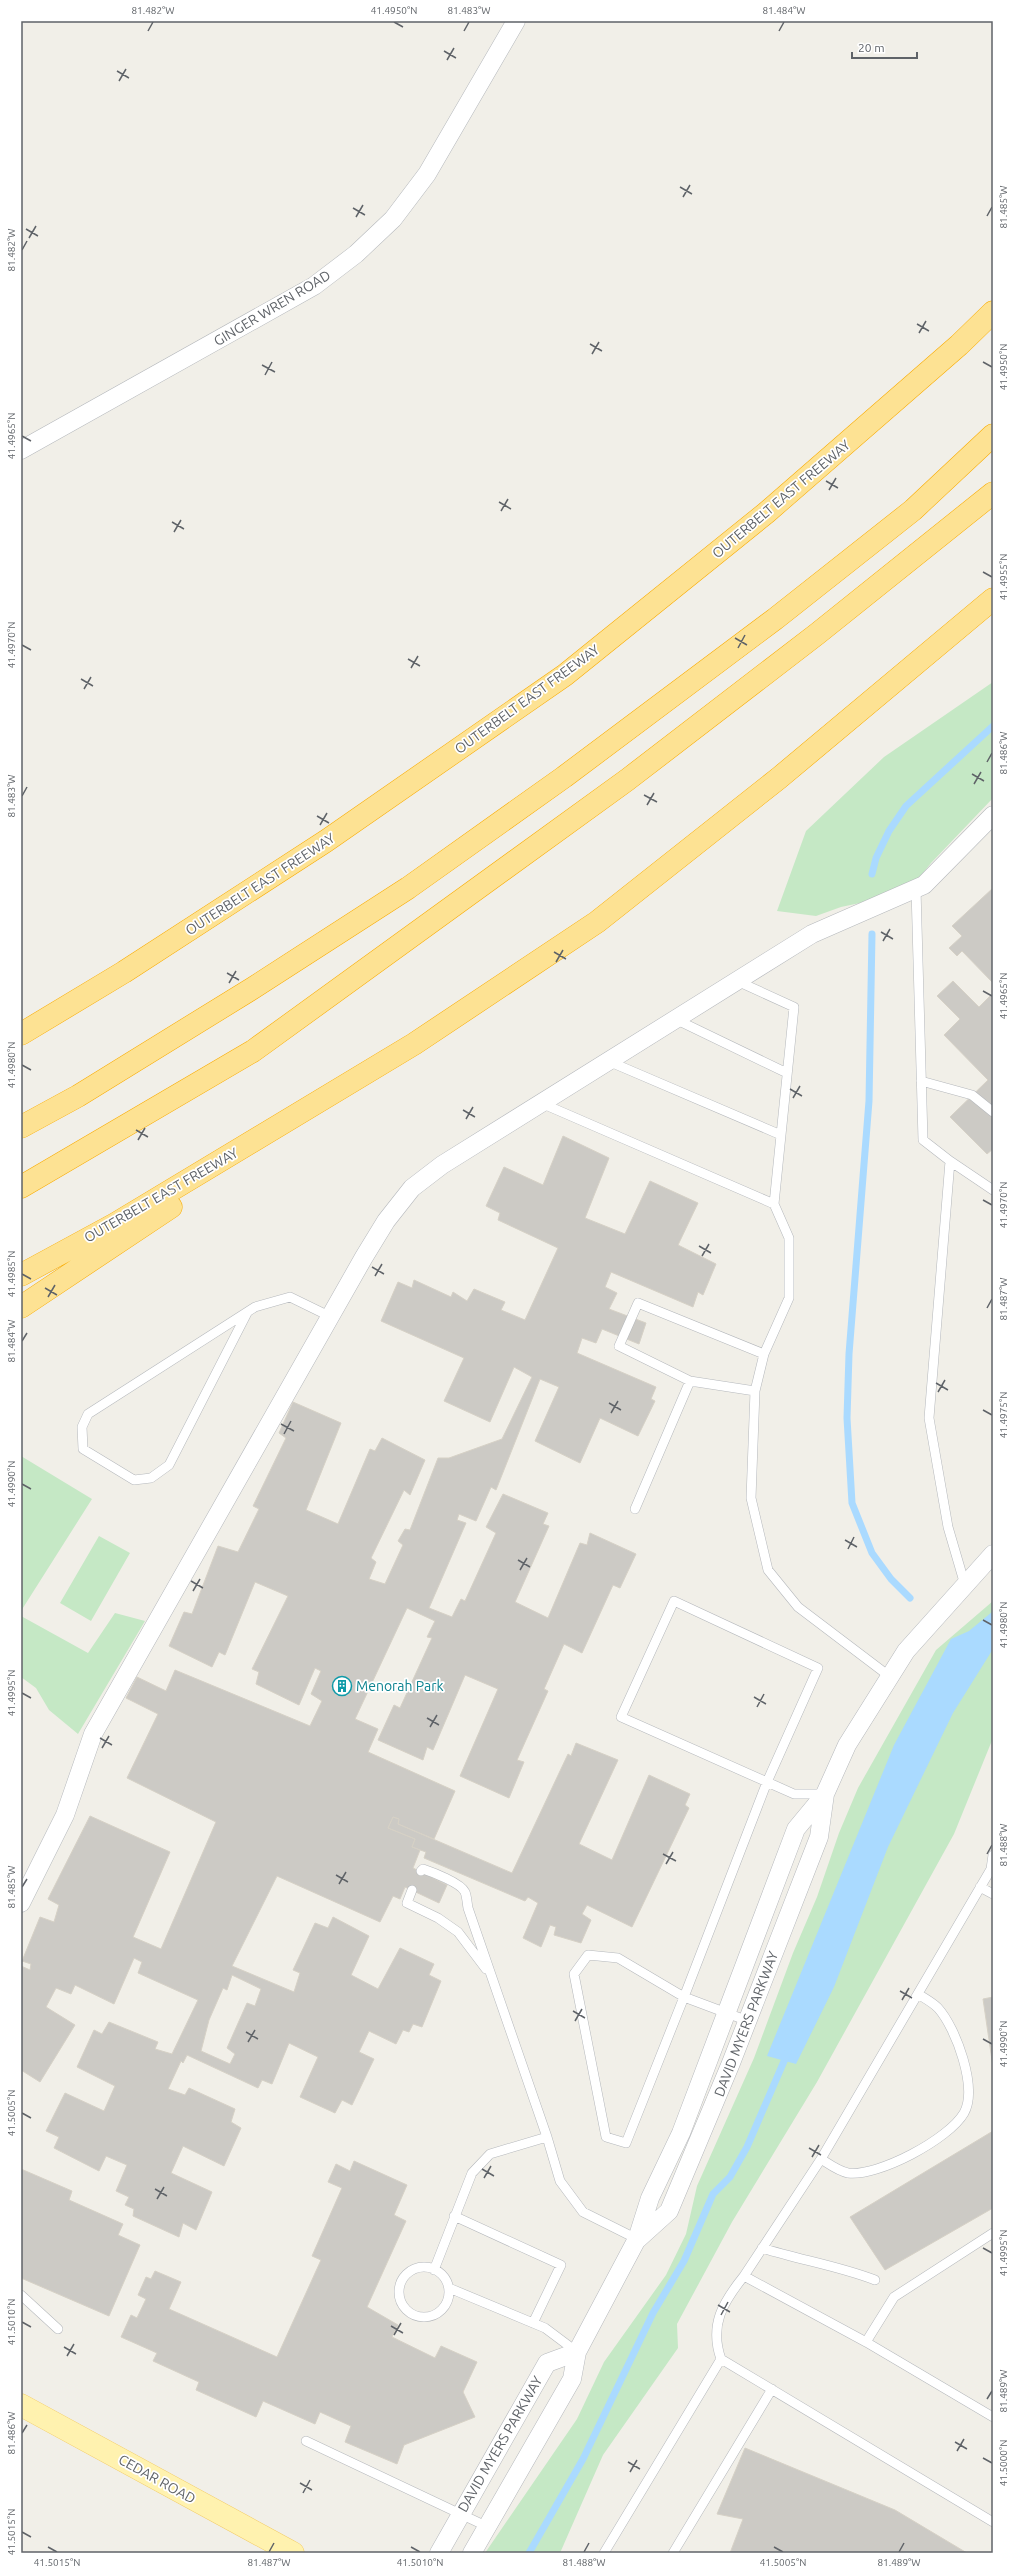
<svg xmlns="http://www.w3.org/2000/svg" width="1014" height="2574" font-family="Ubuntu,sans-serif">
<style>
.green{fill:#c5e8c5}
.water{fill:#aadaff}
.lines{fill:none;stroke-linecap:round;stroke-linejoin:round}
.stream{stroke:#aadaff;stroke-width:7}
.building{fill:#cccac5;stroke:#d6d1c6;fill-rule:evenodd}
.service-casing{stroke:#b5b8bc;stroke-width:10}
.minor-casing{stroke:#b5b8bc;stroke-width:19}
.primary-casing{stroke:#f2c960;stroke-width:23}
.motorway-casing{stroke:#f9ab00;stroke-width:23}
.service{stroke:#fff;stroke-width:9}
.minor{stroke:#fff;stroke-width:18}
.primary{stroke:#fff2af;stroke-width:22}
.motorway{stroke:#fde293;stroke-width:22}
.ticks{fill:none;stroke:#5f6368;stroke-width:1.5}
.labels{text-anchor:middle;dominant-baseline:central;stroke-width:3.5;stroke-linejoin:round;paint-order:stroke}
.street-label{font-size:14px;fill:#5f6368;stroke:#fff}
.culture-label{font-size:14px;fill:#0d838f;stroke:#fff;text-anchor:start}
.neatline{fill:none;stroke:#5f6368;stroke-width:1.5}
.ticks-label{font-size:10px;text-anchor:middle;fill:#5f6368}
</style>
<rect width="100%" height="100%" fill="#f1efe8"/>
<path class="green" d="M993 682V798L931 863 907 893 841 907 816 916 777 911 806 831 884 757Z
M21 1456 92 1499 21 1611Z
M99 1536 130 1553 91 1621 60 1603Z
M993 1601V1738L954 1834 817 2082 732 2222 677 2324 678 2348 603 2455 560 2553H485L577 2419 604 2362 666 2275 686 2234 697 2186 754 2058 793 1953 817 1897 839 1833 858 1788 936 1650Z
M115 1613 145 1621 78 1734 49 1710 36 1688 21 1677V1616L88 1653Z"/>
<path class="water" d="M992 1612 993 1649 953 1713 888 1847 834 1987 801 2054 796 2064 767 2056 894 1745 951 1639 969 1631Z"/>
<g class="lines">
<path class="stream" d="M872 874 876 858 889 831 906 806 993 726
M872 934 869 1101 849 1354 847 1418 852 1503 872 1553 891 1579 910 1598
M529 2553 583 2459 653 2313 684 2261 713 2194 730 2177 747 2147 788 2052"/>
</g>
<path class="building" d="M993 888V983L962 951 957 956 949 948 962 936 952 926Z
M953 981 979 1007 993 993V1149L987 1154 950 1117 988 1080 944 1035 960 1019 937 996Z
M563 1136 609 1158 585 1218 625 1234 650 1181 698 1203 678 1245 716 1264 703 1295 698 1292 693 1307 611 1272 605 1287 617 1293 609 1309 646 1323 639 1344 602 1329 596 1343 582 1338 577 1353 656 1387 651 1399 655 1401 638 1436 600 1418 580 1463 535 1441 559 1387 540 1379 496 1490 491 1487 476 1521 459 1514 457 1520 466 1523 429 1608 452 1617 461 1599 465 1601 496 1533 486 1527 503 1494 548 1513 543 1524 549 1526 515 1602 548 1618 580 1543 587 1545 590 1533 636 1554 620 1588 613 1585 582 1653 564 1644 544 1689 548 1691 517 1760 524 1762 509 1798 460 1776 498 1689 465 1675 433 1750 427 1747 423 1760 378 1740 394 1705 400 1708 432 1638 427 1637 435 1621 407 1608 355 1719 378 1729 368 1752 455 1791 434 1839 398 1824 399 1819 393 1817 388 1828 415 1839 412 1847 420 1850 413 1868 447 1885 439 1903 405 1887 400 1899 393 1896 380 1922 277 1876 232 1966 294 1992 300 1973 293 1970 315 1923 328 1928 333 1917 369 1936 351 1975 378 1989 400 1948 434 1964 429 1975 441 1981 422 2027 413 2024 409 2032 403 2030 396 2044 369 2031 359 2052 374 2059 352 2105 342 2100 335 2113 300 2097 318 2057 289 2043 272 2084 262 2080 258 2088 187 2055 183 2063 181 2061 168 2089 185 2095 189 2088 235 2109 231 2122 241 2128 224 2166 183 2146 171 2173 212 2192 196 2230 183 2223 179 2237 133 2216 134 2209 125 2205 129 2197 116 2191 127 2165 106 2156 99 2171 54 2148 59 2137 46 2131 65 2093 104 2111 115 2086 77 2067 94 2030 102 2034 109 2022 158 2042 155 2049 172 2054 198 2000 138 1973 142 1962 134 1958 114 2004 75 1985 71 1994 56 1988 46 2007 75 2025 40 2082 21 2070V1966L30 1970 31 1964 22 1961 40 1917 54 1922 59 1905 48 1899 90 1816 170 1852 133 1937 161 1949 216 1822 127 1778 158 1714 126 1698 137 1677 166 1691 175 1670 310 1726 322 1701 311 1694 321 1671 315 1668 299 1705 256 1684 259 1672 252 1669 288 1596 255 1582 225 1655 219 1652 212 1667 169 1646 184 1612 192 1614 218 1546 238 1552 259 1509 253 1506 286 1438 279 1433 293 1402 341 1423 306 1510 338 1524 370 1449 375 1451 382 1438 425 1460 410 1495 404 1490 371 1558 376 1562 369 1579 385 1584 403 1545 398 1541 405 1529 410 1530 438 1458H449L502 1439 532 1377 514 1367 490 1422 444 1401 464 1358 381 1321 398 1282 412 1288 414 1280 451 1297 453 1292 467 1301 474 1289 505 1302 501 1310 525 1320 558 1248 498 1220 500 1213 486 1206 504 1167 543 1185ZM232 1975 261 1989 255 2006 247 2003 227 2048 235 2054 230 2064 201 2051 209 2020 223 1988 227 1990Z
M576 1743 618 1760 579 1844 612 1860 649 1775 690 1794 685 1805 689 1808 632 1927 587 1905 582 1914 591 1920 581 1943 554 1935 556 1927 550 1925 541 1947 523 1938 538 1903 528 1897 525 1901 424 1858 426 1852 412 1847 415 1839 388 1828 393 1817 399 1819 398 1824 512 1873 568 1754 571 1756Z
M993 1997V2067L983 1999Z
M993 2131V2208L885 2270 850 2217Z
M354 2161 407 2185 394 2215 406 2221 367 2307 398 2325 392 2337 435 2358 441 2346 477 2362 463 2392 475 2417 404 2445 397 2464 345 2442 351 2426 320 2412 315 2424 263 2401 256 2417 196 2390 199 2382 153 2361 157 2353 121 2337 131 2315 137 2318 146 2299 138 2295 146 2277 151 2279 155 2271 181 2282 169 2309 277 2357 321 2260 312 2256 342 2188 328 2182 336 2164 350 2171Z
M21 2169 72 2191 69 2200 123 2224 118 2235 140 2245 109 2316 21 2278Z
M745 2448 895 2510 967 2553H730L743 2519 717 2514Z"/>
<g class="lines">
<defs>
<path id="service" d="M916 889 923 1140 950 1161 929 1418 948 1527 965 1585
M737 981 794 1007 774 1204
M675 1019 787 1073
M608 1061 781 1135
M921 1081 972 1095 993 1112
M541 1103 774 1204 789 1238V1298L764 1354 638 1303 619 1346 690 1381 755 1391 751 1498 768 1570 798 1607 889 1676
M950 1161 993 1190
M247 1313 169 1465 151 1478 134 1480 83 1449 82 1427 88 1414 255 1307 290 1297 329 1316
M755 1391 764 1354
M635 1509 690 1381
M421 1871 423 1869C432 1872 461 1883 465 1892 467 1897 467 1903 468 1908L547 2137 490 2154 472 2173 434 2270
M980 1887 993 1894
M412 1890 407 1903 438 1918 458 1932 486 1969
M588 1955 618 1958 684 1997 626 2143 606 2137 574 1974Z
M748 2021 684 1997 767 1782 818 1668 674 1601 621 1717 794 1794H825
M547 2137 560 2181 583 2212 637 2239
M821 2159C829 2164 838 2171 848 2173 878 2177 949 2139 964 2113 978 2088 956 2028 938 2008 932 2002 924 1998 918 1994
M454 2216 561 2265 533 2323
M993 2233 894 2297 866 2342 993 2417
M762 2248C800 2260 839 2266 875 2280
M399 2292a25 25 0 1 1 50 0a25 25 0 1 1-50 0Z
M449 2288 545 2328 577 2352
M21 2295 58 2329
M866 2342 744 2276 821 2159 991 1869 993 1855
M721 2359C709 2325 723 2302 744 2276
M306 2441 488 2527
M604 2553 721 2359 993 2522
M673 2553 772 2389"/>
<path id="minor" d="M21 450 314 286 356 254 393 219 427 174 516 21
M21 1903 65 1815 93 1734 364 1257 386 1221 412 1188 442 1165 812 934 924 885 993 815
M638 2239 669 2211 731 2063 819 1837 825 1794
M439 2553 547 2363 577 2352
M472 2553 572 2379 577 2352 637 2239 650 2198 681 2133 796 1829 825 1794 847 1745 906 1651 993 1554"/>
<path id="primary" d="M21 2405 293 2553"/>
<path id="motorway" d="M21 1034 124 972 326 841 565 675 766 513 959 345 993 312
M21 1127 78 1096 253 988 408 888 564 777 775 619 913 510 993 435
M21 1187 253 1051 627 780 817 634 993 493
M21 1275 115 1224 414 1044 597 922 779 778 993 599
M21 1307 171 1207"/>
</defs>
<use href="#service" class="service-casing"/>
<use href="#minor" class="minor-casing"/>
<use href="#primary" class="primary-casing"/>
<use href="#motorway" class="motorway-casing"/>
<use href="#service" class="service"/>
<use href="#minor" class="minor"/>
<use href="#primary" class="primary"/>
<use href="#motorway" class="motorway"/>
</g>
<path class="ticks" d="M394 22 403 27M148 31 153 22M464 31 469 22M779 31 784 22M444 51 456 58M447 60 454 48M117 71 129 78M119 81 126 69M680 187 692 194M683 197 690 185M353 208 365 215M987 216 992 207M356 217 363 205M26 229 38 236M29 238 36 226M22 250 27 241M917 324 929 331M919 333 926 321M590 344 602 351M592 354 599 342M983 362 992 367M262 365 275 372M265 375 272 362M22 436 31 441M826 481 838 488M829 490 836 478M499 502 511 509M501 511 508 499M172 522 184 529M174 532 181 520M983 572 992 577M735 638 747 645M22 645 31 650M738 648 745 635M408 659 420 666M411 668 418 656M81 679 93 686M84 689 91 677M987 762 992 753M972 774 984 781M974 784 981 772M644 795 657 802M22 796 27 787M647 805 654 793M317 816 329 823M320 825 327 813M881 932 893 939M883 941 890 929M554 952 566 959M556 962 563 950M227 973 239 980M229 983 236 971M983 991 992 996M22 1065 31 1070M790 1089 802 1096M793 1098 800 1086M463 1110 475 1117M466 1119 473 1107M136 1130 148 1137M138 1140 145 1128M983 1200 992 1205M699 1246 711 1253M702 1256 709 1244M372 1267 384 1274M22 1274 31 1279M375 1276 382 1264M45 1288 57 1295M48 1297 55 1285M987 1308 992 1299M22 1341 27 1333M936 1383 948 1390M938 1392 945 1380M609 1403 621 1410M983 1410 992 1415M611 1413 618 1401M281 1424 294 1431M284 1434 291 1421M22 1484 31 1489M845 1540 857 1547M848 1549 854 1537M518 1560 530 1567M520 1570 527 1558M191 1581 203 1588M193 1591 200 1579M983 1620 992 1625M22 1693 31 1698M754 1697 766 1704M757 1707 764 1694M427 1718 439 1725M430 1727 437 1715M100 1738 112 1745M102 1748 109 1736M663 1854 676 1861M987 1854 992 1845M666 1864 673 1852M336 1875 348 1882M339 1884 346 1872M22 1887 27 1879M900 1991 912 1998M902 2000 909 1988M573 2011 585 2018M575 2021 582 2009M246 2032 258 2039M983 2039 992 2044M248 2042 255 2030M22 2113 31 2118M809 2148 821 2155M812 2157 819 2145M482 2169 494 2176M484 2178 491 2166M155 2189 167 2196M157 2199 164 2187M983 2248 992 2253M718 2305 730 2312M721 2315 728 2302M22 2322 31 2327M391 2326 403 2333M394 2335 401 2323M64 2347 76 2354M67 2356 74 2344M987 2399 992 2391M22 2433 27 2425M955 2442 967 2449M957 2451 964 2439M983 2458 992 2463M628 2462 640 2469M630 2472 637 2460M300 2483 312 2490M303 2493 310 2480M22 2532 31 2537M48 2547 57 2552M411 2547 420 2552M774 2547 783 2552M269 2552 274 2543M584 2552 589 2543M899 2552 904 2543"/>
<defs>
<symbol id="building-ring" viewBox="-11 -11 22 22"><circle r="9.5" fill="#fff" stroke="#0f9aa8" stroke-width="1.5"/><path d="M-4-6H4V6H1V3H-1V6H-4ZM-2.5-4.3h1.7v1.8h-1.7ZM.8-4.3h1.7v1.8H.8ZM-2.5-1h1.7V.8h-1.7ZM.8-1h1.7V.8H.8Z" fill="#0f9aa8"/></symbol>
</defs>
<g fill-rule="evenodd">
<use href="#building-ring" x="331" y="1675" width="22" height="22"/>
</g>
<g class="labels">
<g class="street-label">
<text transform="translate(272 308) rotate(-31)">GINGER WREN ROAD</text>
<text transform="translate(781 499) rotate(-40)">OUTERBELT EAST FREEWAY</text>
<text transform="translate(527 699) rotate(-36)">OUTERBELT EAST FREEWAY</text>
<text transform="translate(260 884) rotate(-33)">OUTERBELT EAST FREEWAY</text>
<text transform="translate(161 1195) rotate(-30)">OUTERBELT EAST FREEWAY</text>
<text transform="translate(746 2024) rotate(-69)">DAVID MYERS PARKWAY</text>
<text transform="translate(500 2444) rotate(-60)">DAVID MYERS PARKWAY</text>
<text transform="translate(157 2479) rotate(29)">CEDAR ROAD</text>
</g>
<g class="culture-label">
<text x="356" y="1686">Menorah Park</text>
</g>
</g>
<rect width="1014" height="2574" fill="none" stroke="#ffffff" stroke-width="44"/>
<path d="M852 52v6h65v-6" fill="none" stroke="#5f6368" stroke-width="2"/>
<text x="858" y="52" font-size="12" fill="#5f6368" stroke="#ffffff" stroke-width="3" paint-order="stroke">20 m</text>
<rect x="22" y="22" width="970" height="2530" class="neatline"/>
<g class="ticks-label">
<text x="153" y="14">81.482°W</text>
<text x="394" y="14">41.4950°N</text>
<text x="469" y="14">81.483°W</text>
<text x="784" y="14">81.484°W</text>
<text transform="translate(1003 207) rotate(-90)" y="4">81.485°W</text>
<text transform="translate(11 250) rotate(-90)" y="4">81.482°W</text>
<text transform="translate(1003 367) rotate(-90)" y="4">41.4950°N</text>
<text transform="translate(11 436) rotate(-90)" y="4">41.4965°N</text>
<text transform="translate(1003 577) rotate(-90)" y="4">41.4955°N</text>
<text transform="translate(11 645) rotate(-90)" y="4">41.4970°N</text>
<text transform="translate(1003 753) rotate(-90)" y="4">81.486°W</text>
<text transform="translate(11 796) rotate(-90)" y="4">81.483°W</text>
<text transform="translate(1003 996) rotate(-90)" y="4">41.4965°N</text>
<text transform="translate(11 1065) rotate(-90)" y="4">41.4980°N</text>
<text transform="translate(1003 1205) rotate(-90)" y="4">41.4970°N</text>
<text transform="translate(11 1274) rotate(-90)" y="4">41.4985°N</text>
<text transform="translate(1003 1299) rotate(-90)" y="4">81.487°W</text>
<text transform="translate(11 1341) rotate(-90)" y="4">81.484°W</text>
<text transform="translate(1003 1415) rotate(-90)" y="4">41.4975°N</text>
<text transform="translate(11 1484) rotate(-90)" y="4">41.4990°N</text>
<text transform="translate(1003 1625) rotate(-90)" y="4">41.4980°N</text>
<text transform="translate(11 1693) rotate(-90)" y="4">41.4995°N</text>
<text transform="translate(1003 1845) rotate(-90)" y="4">81.488°W</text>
<text transform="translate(11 1887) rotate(-90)" y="4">81.485°W</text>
<text transform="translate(1003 2044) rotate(-90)" y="4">41.4990°N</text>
<text transform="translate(11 2113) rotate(-90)" y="4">41.5005°N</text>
<text transform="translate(1003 2253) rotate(-90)" y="4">41.4995°N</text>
<text transform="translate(11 2322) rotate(-90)" y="4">41.5010°N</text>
<text transform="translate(1003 2391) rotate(-90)" y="4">81.489°W</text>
<text transform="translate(11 2433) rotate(-90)" y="4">81.486°W</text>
<text transform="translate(1003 2463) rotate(-90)" y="4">41.5000°N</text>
<text transform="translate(11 2532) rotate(-90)" y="4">41.5015°N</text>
<text x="57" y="2566">41.5015°N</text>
<text x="269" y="2566">81.487°W</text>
<text x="420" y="2566">41.5010°N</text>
<text x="584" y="2566">81.488°W</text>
<text x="783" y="2566">41.5005°N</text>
<text x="899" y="2566">81.489°W</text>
</g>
</svg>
